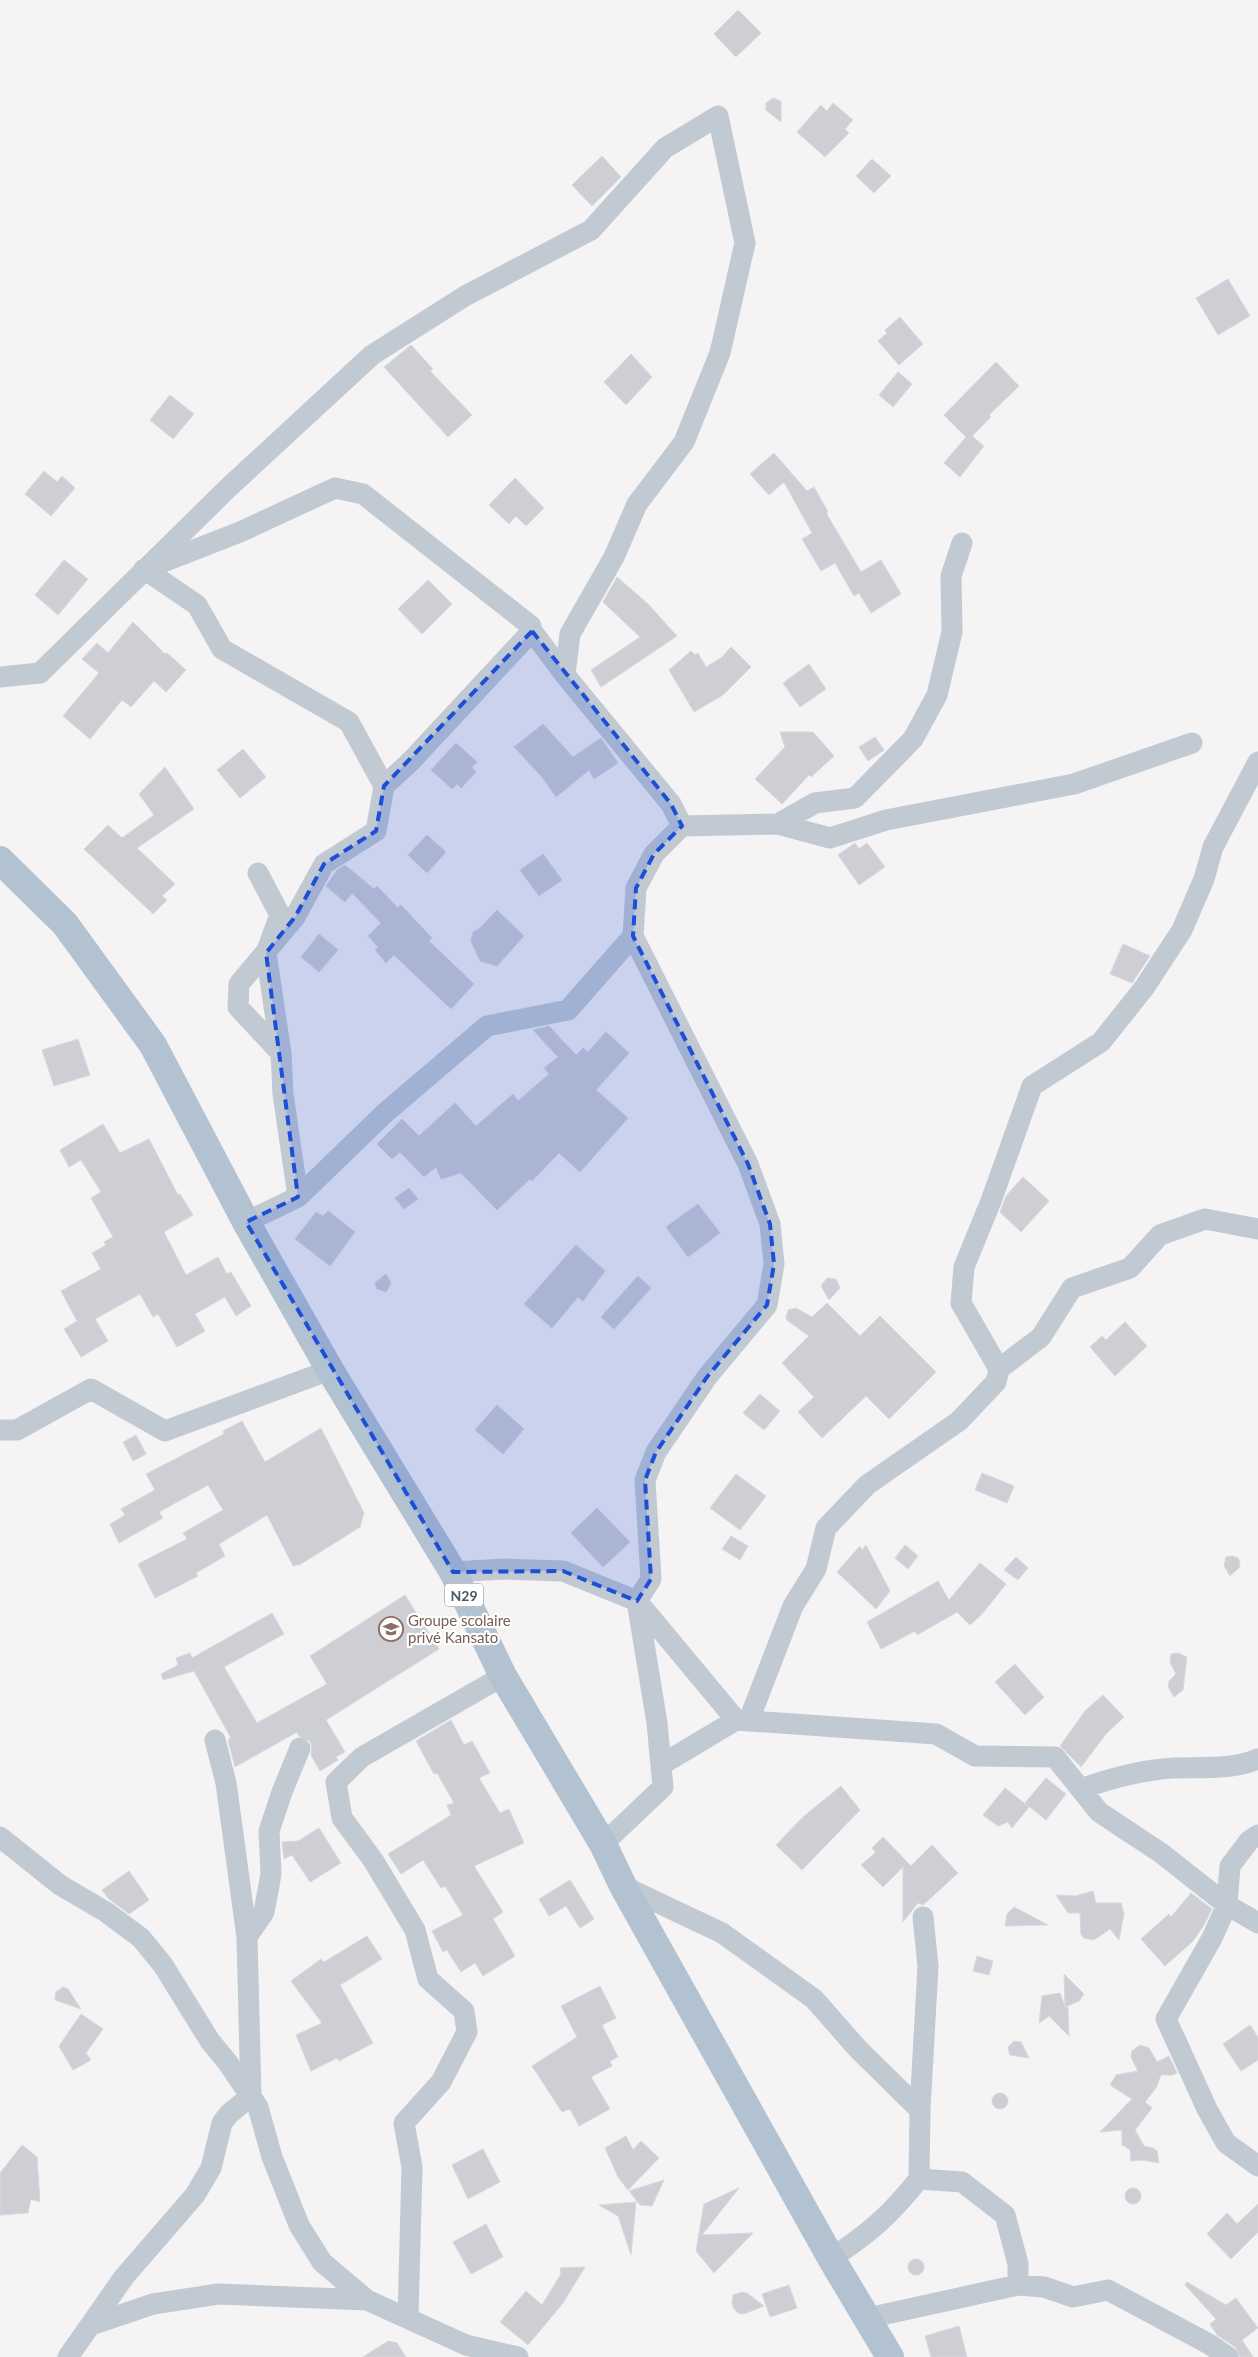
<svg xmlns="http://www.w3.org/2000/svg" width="1258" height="2357" font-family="Lato,sans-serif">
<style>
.building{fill:#cdcfd5;stroke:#d7d9de}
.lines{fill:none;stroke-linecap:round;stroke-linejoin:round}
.minor{stroke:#c1cad2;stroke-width:21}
.major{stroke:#b3c2d1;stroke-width:28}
.marked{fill:#1d4ed8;fill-opacity:0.2;stroke:#1d4ed8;stroke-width:4;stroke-dasharray:10 6;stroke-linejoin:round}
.labels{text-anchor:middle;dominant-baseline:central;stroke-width:4.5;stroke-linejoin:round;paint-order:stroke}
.shield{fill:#fff;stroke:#808990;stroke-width:1}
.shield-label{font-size:14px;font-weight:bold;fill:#4a5661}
.education-label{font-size:15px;fill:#785e54;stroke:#fff;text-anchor:start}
</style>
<rect width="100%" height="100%" fill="#f5f3f3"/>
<path class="building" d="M738 10 761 33 736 57 714 34Z
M773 98 781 101V122L766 110V103Z
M833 103 853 120 845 129 849 133 825 157 797 132 821 105 827 111Z
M602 156 621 177 592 206 572 185Z
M872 159 891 176 874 193 856 176Z
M1228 279 1250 316 1218 335 1196 298Z
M900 317 923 344 899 365 878 341 887 333 885 330Z
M411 345 433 369 430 371 472 415 448 437 384 367Z
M631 354 652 377 626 405 604 382Z
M996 362 1019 386 989 415 991 417 972 436 984 446 960 477 944 463 966 437 944 415Z
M898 372 912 384 893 407 879 395Z
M170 395 194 414 173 439 150 420Z
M774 453 807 491 814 487 828 512 826 513 861 572 881 560 901 594 871 613 859 593 854 596 835 563 821 571 802 539 812 533 784 482 769 495 750 474Z
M44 471 57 482 62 476 75 488 51 516 25 494Z
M515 478 544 508 526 526 516 516 509 524 489 505Z
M64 560 88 579 58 615 35 595Z
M617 577 648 604 677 636 601 687 591 670 640 637 603 602Z
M428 580 452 604 422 634 398 609Z
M133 622 165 654 167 653 186 670 166 692 154 681 131 707 122 700 90 739 63 716 99 673 82 659 97 643 108 653Z
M731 647 751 667 723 695 694 712 669 670 691 651 695 655 698 653 706 667 721 658Z
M809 664 826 689 800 707 783 683Z
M543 724 573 757 601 738 618 763 594 779 589 770 556 797 542 777 514 747Z
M780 732H813L834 756 811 777 809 775 782 804 755 779 785 747Z
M875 737 884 750 868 761 859 747Z
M456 743 477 762 472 767 476 772 461 788 457 784 452 789 431 770Z
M243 749 266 777 240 798 217 770Z
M165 767 194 809 137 848 175 884 162 896 167 900 153 914 84 849 108 825 122 838 154 815 139 794Z
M427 835 446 852 427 873 408 855Z
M855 843 859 849 867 843 885 867 859 885 838 855Z
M543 854 562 880 539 896 520 870Z
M345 865 374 889 377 886 398 908 401 905 432 938 429 941 474 984 451 1009 394 955 386 963 375 950 378 947 368 936 381 923 352 893 345 902 326 886 337 870Z
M497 910 524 936 497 966 480 961 471 941 473 932 480 928Z
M319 934 338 950 319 972 301 957Z
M1123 944 1150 956 1132 983 1110 974Z
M549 1026 576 1055 583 1048 588 1052 606 1032 629 1053 596 1090 628 1118 580 1172 559 1153 532 1181 530 1179 497 1210 461 1173 441 1179 436 1167 424 1177 400 1152 392 1159 377 1144 402 1119 419 1136 455 1103 476 1126 513 1094 518 1101 549 1074 544 1068 558 1057 533 1030Z
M78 1039 90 1075 54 1086 42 1050Z
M103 1124 120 1153 149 1139 178 1195 180 1194 193 1215 164 1232 186 1275 218 1257 227 1274 231 1272 251 1306 236 1316 225 1297 195 1314 205 1331 177 1347 158 1314 153 1317 140 1294 95 1319 108 1341 81 1357 64 1329 77 1321 61 1291 101 1269 92 1253 106 1245 104 1242 113 1237 91 1198 101 1192 81 1160 69 1167 60 1150Z
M1023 1177 1049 1201 1021 1232 1000 1212 1006 1196Z
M409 1188 418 1199 404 1209 395 1198Z
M698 1204 720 1233 688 1257 666 1227Z
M328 1211 355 1232 330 1266 295 1239 316 1212 323 1216Z
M576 1245 605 1271 583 1301 578 1297 552 1328 524 1304Z
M386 1274 391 1283 386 1292 377 1289 375 1283Z
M638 1276 651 1288 614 1329 601 1317Z
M827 1278 836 1279 840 1288 829 1300 821 1286Z
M827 1303 860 1336 880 1316 936 1372 889 1419 866 1396 822 1438 798 1412 814 1397 782 1363 809 1336 788 1321 786 1318 788 1310 796 1308 812 1317Z
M1125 1322 1147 1346 1115 1376 1090 1347 1102 1336 1106 1340Z
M760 1394 780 1411 764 1430 743 1413Z
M497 1405 524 1429 503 1454 475 1430Z
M242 1421 265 1462 321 1428 364 1513 360 1527 301 1564 293 1566 267 1515 219 1544 225 1556 196 1573 198 1576 155 1598 138 1564 187 1539 183 1533 223 1510 208 1485 159 1512 163 1518 119 1543 110 1524 125 1515 121 1509 155 1490 146 1474 224 1434 223 1431Z
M136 1435 146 1454 133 1461 123 1442Z
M982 1473 1014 1486 1007 1503 975 1490Z
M736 1474 766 1496 740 1530 710 1508Z
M597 1508 630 1542 603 1567 571 1533Z
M731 1536 748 1546 740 1560 722 1549Z
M866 1545 890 1591 876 1609 837 1572 860 1546 862 1550Z
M905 1545 918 1556 908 1569 895 1558Z
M1233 1556 1238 1558 1240 1562 1239 1568 1230 1576 1224 1566 1226 1557Z
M1016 1557 1028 1568 1018 1580 1004 1570Z
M980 1563 1006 1584 982 1614 970 1625 957 1612 917 1635 915 1631 881 1649 867 1622 938 1581 949 1600Z
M405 1595 439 1649 326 1720 345 1752 336 1757 338 1760 320 1771 311 1755 312 1747 310 1741 299 1736 297 1732 235 1767 228 1740 231 1738 194 1671 163 1680 161 1674 178 1665 176 1658 190 1653 192 1658 272 1613 284 1634 224 1667 257 1723 327 1684 310 1656Z
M1178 1653 1187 1657 1183 1690 1174 1697 1168 1687 1169 1681 1176 1674 1170 1662 1171 1654Z
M1015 1664 1044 1697 1025 1715 995 1682Z
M1103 1695 1124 1717 1106 1734 1081 1767 1060 1746 1085 1711Z
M451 1720 464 1745 472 1741 490 1773 479 1778 500 1813 509 1809 524 1843 474 1866 503 1912 493 1919 515 1956 483 1976 475 1963 461 1972 447 1950 443 1952 432 1931 463 1915 445 1886 441 1888 423 1860 401 1874 388 1854 451 1815 447 1805 454 1803 437 1773 434 1774 416 1741Z
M1046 1778 1066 1794 1046 1820 1025 1803Z
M841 1786 860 1810 802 1870 776 1845 803 1817Z
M1005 1788 1029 1807 1012 1828 1008 1822 998 1826 983 1815Z
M319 1828 341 1863 310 1882 292 1855 284 1859 282 1842 298 1841Z
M883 1837 911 1866 932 1845 958 1873 923 1905 918 1903 903 1922V1867L883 1887 861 1865 876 1852 872 1848Z
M129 1871 149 1900 129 1914 109 1899 102 1890Z
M570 1880 594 1919 580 1928 566 1906 549 1916 539 1899Z
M1093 1891 1096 1903H1121L1124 1914 1119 1940 1110 1929 1094 1940 1084 1938 1081 1934 1080 1913H1068L1056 1895 1075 1896Z
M1191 1893 1212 1909 1204 1925 1193 1941 1165 1966 1141 1939 1169 1914 1171 1917Z
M1014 1907 1048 1925 1005 1926 1007 1914Z
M367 1936 382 1959 340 1985 373 2043 339 2061 337 2058 311 2071 296 2035 322 2023 291 1981 321 1959 324 1962Z
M977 1956 993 1961 989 1975 973 1971Z
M1064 1974 1084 1994 1079 2001 1065 2007H1068L1069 2036 1049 2016 1039 2023 1042 1996 1060 1993 1065 2007Z
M600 1986 616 2018 602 2025 618 2057 610 2061 612 2066 591 2077 610 2109 579 2126 570 2109 562 2112 532 2066 577 2037 561 2006Z
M63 1987 68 1989 81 2009 55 2000 56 1992Z
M81 2014 103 2029 86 2053 91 2060 73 2070 59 2046Z
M1250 2025 1258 2037V2060L1241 2071 1223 2044Z
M1014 2041 1021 2042 1029 2058 1010 2055 1008 2047Z
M1140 2045 1149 2048 1157 2062 1169 2056 1177 2073 1172 2075H1161L1156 2088 1145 2102 1152 2108 1135 2130 1144 2146 1153 2148 1157 2151 1159 2163 1142 2160 1131 2161 1130 2150 1123 2145 1122 2146V2130L1100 2132 1132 2099 1110 2085 1116 2075 1138 2071 1131 2057 1132 2051Z
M992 2101a8 8 0 1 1 16 0a8 8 0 1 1-16 0Z
M626 2136 633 2150 641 2141 659 2158 628 2190 618 2177 605 2148Z
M22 2145 37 2157 40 2202 31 2199 28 2213 0 2215V2173Z
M483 2149 500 2182 468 2199 452 2165Z
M664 2180 652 2206 640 2205 629 2191Z
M739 2188 702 2235 753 2233 714 2273 696 2251 704 2204Z
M1125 2196a8 8 0 1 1 16 0a8 8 0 1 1-16 0Z
M636 2202 631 2255 618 2216 599 2205Z
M1258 2204V2232L1231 2259 1207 2234 1227 2213 1237 2224Z
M486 2224 503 2257 471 2274 453 2242Z
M908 2267a8 8 0 1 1 16 0a8 8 0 1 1-16 0Z
M585 2267 563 2303 528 2345 500 2322 526 2291 542 2305 561 2274 560 2268Z
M1187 2282 1226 2305 1236 2298 1258 2328 1242 2340 1253 2357H1240L1235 2347 1217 2335 1210 2324 1216 2319 1185 2285Z
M789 2285 797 2308 770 2317 762 2294Z
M742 2292 747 2293 764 2306 744 2314 738 2313 734 2309 732 2304 733 2295Z
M959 2326 967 2357H931L925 2336Z
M388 2341 397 2343 406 2357H363Z"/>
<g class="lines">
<path class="minor" d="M153 566 240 532 335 488 363 494 531 626 532 631 565 675
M144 569 197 605 222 649 349 722 384 786
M0 677 40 673 228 488 372 355 465 296 591 230 665 148 718 116 745 243 720 353 684 442 637 504 614 557 570 634 565 675 671 804 682 826
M778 824 815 803 855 798 913 739 937 695 952 632 951 576 962 543
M258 873 280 915 266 953 281 1053
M298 1197 283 1094 281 1053 238 1007 239 984 295 917 324 864 376 831 384 786 412 760 532 631
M246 1222 298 1197 385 1113 487 1026 568 1010 633 936 636 888 654 854 682 826 778 824 830 838 886 820 1074 784 1192 743
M999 1369 961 1303 964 1267 991 1201 1032 1086 1101 1042 1144 988 1182 930 1204 879 1213 847 1258 762
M0 1430H17L91 1389 165 1431 330 1370
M453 1572 504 1569 563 1571 637 1601 736 1720 936 1734 975 1756 1055 1757 1099 1812 1161 1853 1227 1905 1258 1923
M749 1720 793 1606 816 1569 826 1528 867 1485 959 1421 996 1382 999 1369 1041 1337 1072 1288 1130 1268 1160 1235 1205 1219 1258 1229
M661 1765 736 1720
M1081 1789C1111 1778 1141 1770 1174 1768 1202 1767 1232 1770 1258 1759
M1258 1835 1249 1841 1230 1866 1227 1905 1212 1938 1166 2019 1207 2109 1226 2143 1258 2166
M0 1837 60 1885 106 1912 141 1938 163 1965 210 2041 228 2063 258 2107 272 2157 299 2225 322 2262 367 2300
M603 1844 663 1787 657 1723 637 1601 651 1579 645 1480 656 1452 707 1377 767 1305 774 1264 770 1224 748 1164 633 936
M623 1886 722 1933 814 1999 858 2049 920 2110 919 2179 962 2182 1005 2215 1018 2264V2285L1044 2287 1073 2297 1108 2290 1209 2344 1228 2357
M247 1937 264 1912 271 1874 269 1831 282 1792 300 1748
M920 2110 928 1966 923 1917
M831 2258C869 2234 891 2214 919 2179
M408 2317 412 2167 404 2123 441 2082 467 2032 464 2011 428 1979 415 1930 373 1860 342 1818 336 1782 362 1757 503 1676
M868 2318 1018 2285
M91 2325 153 2304 218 2294 367 2300 466 2345 518 2357
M68 2357 124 2277 195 2195 211 2168 222 2123 229 2114 251 2096 247 1937 226 1783 215 1740"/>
<path class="major" d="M0 860 65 924 153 1045 246 1222 330 1370 453 1572 503 1676 603 1844 623 1886 831 2258 890 2357"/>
</g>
<path class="marked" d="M532 631 671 804 682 826 654 854 636 888 633 936 748 1164 770 1224 774 1264 767 1305 707 1377 656 1452 645 1480 651 1579 637 1601 563 1571 453 1572 246 1222 298 1197 266 953 295 917 324 864 376 831 384 786Z"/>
<defs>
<symbol id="school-ring" viewBox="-11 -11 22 22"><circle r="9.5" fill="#fff" stroke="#8d6e63" stroke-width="1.5"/><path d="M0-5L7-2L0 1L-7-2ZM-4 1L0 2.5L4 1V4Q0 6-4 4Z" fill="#8d6e63"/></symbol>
</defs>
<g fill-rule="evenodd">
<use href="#school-ring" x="377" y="1615" width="28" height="28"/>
</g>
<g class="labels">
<rect class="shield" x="445" y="1583.5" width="38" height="23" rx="4"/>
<g class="shield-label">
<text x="464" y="1595">N29</text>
</g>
<g class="education-label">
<text x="408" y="1620">Groupe scolaire<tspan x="408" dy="17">privé Kansato</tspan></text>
</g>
</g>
</svg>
